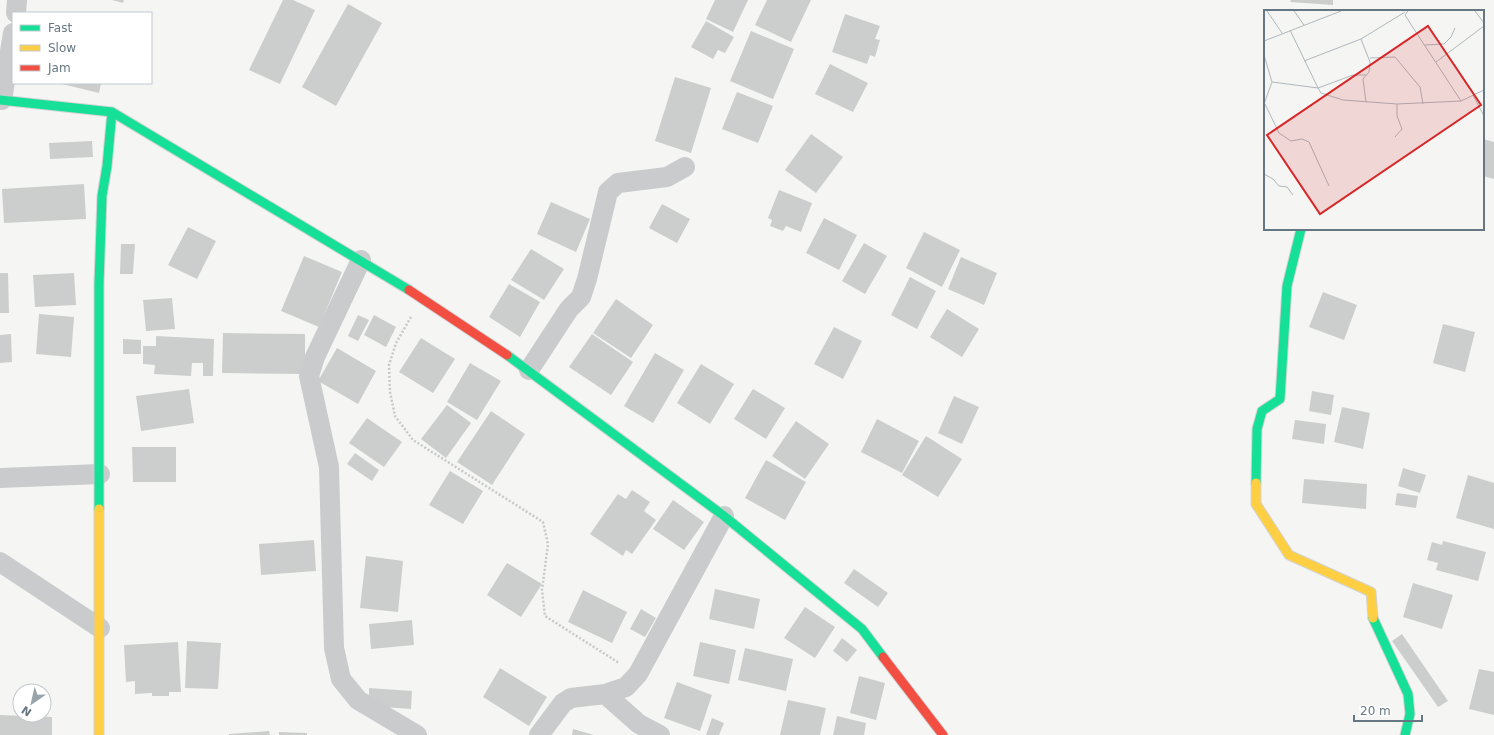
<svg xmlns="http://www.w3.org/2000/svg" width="1494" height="735" font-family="'DejaVu Sans',sans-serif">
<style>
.building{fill:#cccece}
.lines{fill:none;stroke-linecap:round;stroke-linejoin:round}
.fast-casing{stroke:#d2d3d4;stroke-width:11}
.slow-casing{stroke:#d2d3d4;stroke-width:11}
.jam-casing{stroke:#d2d3d4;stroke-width:11}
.path{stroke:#c7c8c9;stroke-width:2.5;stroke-dasharray:2 2;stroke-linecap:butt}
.street{stroke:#cacbcc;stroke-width:20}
.fast{stroke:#16e098;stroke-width:9}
.slow{stroke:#ffcf43;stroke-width:9}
.jam{stroke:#f24e42;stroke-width:9}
.inset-road{fill:none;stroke:#afb8bd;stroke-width:1}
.view{fill:#d62828;fill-opacity:0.15;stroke:#d62828;stroke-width:2}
.inset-edge{fill:none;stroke:#667783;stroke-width:2}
</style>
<rect width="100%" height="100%" fill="#f5f5f4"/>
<path class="building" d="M112 0H124L123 3Z
M283 0H293L315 10 280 84 249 70Z
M715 0H748L733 32 706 19Z
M767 0H811L791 42 755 25Z
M1291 0H1333V5L1290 2Z
M348 4 382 23 336 106 302 87Z
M845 14 880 26 875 39 880 40 875 57 870 55 867 64 832 52Z
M706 21 734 37 725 53 718 50 713 59 691 47Z
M751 31 794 49 773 99 730 81Z
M830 64 868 83 853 112 815 94Z
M675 77 711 88 691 153 655 141Z
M58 83H101L99 93Z
M737 92 773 106 758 143 722 129Z
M811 134 843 157 816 193 785 170Z
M1483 139 1494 142V179L1483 176Z
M92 141 93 157 50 159 49 143Z
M84 184 86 219 4 223 2 189Z
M779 190 812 203 801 232 786 226 783 231 770 226 772 220 768 218Z
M551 202 590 219 576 252 537 234Z
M662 204 690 219 677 243 649 228Z
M824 218 857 235 839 270 806 253Z
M188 227 216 241 197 279 168 265Z
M924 232 960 250 942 287 906 268Z
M864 243 887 256 865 294 842 281Z
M121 244H135L133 274H120Z
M531 249 564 269 544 300 511 280Z
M304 256 342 272 319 327 281 311Z
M961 257 997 273 984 305 948 289Z
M0 273H8L9 313H0Z
M74 273 76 305 35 307 33 275Z
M910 277 936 291 917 329 891 315Z
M509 284 540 302 520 337 489 317Z
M1323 292 1357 305 1344 340 1309 327Z
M172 298 175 329 146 331 143 300Z
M616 299 653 325 631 358 593 333Z
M947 309 979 329 962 357 930 337Z
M39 314 74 317 71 357 36 354Z
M358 315 369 320 358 341 348 336Z
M374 315 396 327 386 347 364 335Z
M1443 324 1475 332 1465 372 1433 363Z
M834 327 862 341 843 379 814 364Z
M223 333 305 334V374L222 373Z
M11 334 12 362 0 363V335Z
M592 334 633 362 611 395 569 367Z
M156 336 214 339 213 376H203V363H192L191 376 154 374 155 365 143 364V346H156Z
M421 338 455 359 433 393 399 372Z
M123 339 141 340V354H123Z
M337 348 376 371 358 404 318 381Z
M655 353 684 370 653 423 624 406Z
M470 363 501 381 477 420 447 402Z
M701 364 734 384 710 424 677 403Z
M189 389 194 423 141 431 136 396Z
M753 389 785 408 766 439 734 419Z
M1312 391 1334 395 1331 415 1309 411Z
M954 396 979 407 962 444 938 433Z
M447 405 471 423 446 458 421 439Z
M1342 407 1370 413 1363 449 1334 442Z
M491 411 525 434 492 485 457 462Z
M367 418 402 442 384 467 349 443Z
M877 419 919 441 902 473 861 452Z
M1295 420 1326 424 1324 444 1292 439Z
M796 421 829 444 805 479 772 456Z
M926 436 962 459 938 497 902 475Z
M132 447H176V482H133Z
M355 453 379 470 372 481 347 464Z
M766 460 806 482 785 520 745 498Z
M1403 468 1426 475 1420 493 1398 486Z
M450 471 483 491 463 524 429 505Z
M1468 475 1494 483V529L1456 518Z
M1304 479 1367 484 1366 509 1302 503Z
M632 490 650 502 644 511 656 520 632 554 626 550 623 556 590 534 618 494 626 499Z
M1397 493 1418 496 1416 508 1395 505Z
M673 500 704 522 684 550 653 529Z
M314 540 316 571 261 575 259 544Z
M1443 541 1486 552 1478 581 1436 570 1438 563 1427 560 1432 542 1442 545Z
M366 556 403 561 398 612 360 608Z
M507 563 542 584 521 617 487 595Z
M854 569 888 593 878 607 844 583Z
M1413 583 1453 595 1442 629 1403 617Z
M715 589 760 599 754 629 709 619Z
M583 590 627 612 612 643 568 622Z
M805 607 835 627 815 658 784 638Z
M641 609 656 618 645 637 630 629Z
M412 620 414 645 371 649 369 624Z
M1402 634 1448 701 1438 707 1392 641Z
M842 638 857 650 847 662 833 651Z
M187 641 221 643 218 689 185 688Z
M178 642 181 692H169V696H152V693L135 694V681L126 682 124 645Z
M700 642 736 650 729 684 693 676Z
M745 648 793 659 786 691 738 680Z
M500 668 547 697 529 726 483 697Z
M1479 669 1494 672V715L1469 709Z
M859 676 885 683 876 720 850 713Z
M677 682 712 695 700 731 664 718Z
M369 688 412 691 411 709 369 706Z
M788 700 826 708 820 735H780Z
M0 715 52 717V735H0Z
M837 716 866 723 864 735H833Z
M712 718 724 723 719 735H706Z
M573 729 594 735H572Z
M269 731 270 735H229V734Z
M279 732 307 733V735H279Z"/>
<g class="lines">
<defs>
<path id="fast" d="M0 100 112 112 409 290
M507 355 724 516 862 629 883 657
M1256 483 1257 429 1262 411 1280 399 1287 286 1301 229
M99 509V284L102 196 107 166 112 112
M1373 618 1408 694 1410 714 1405 735"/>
<path id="slow" d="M1256 483V504L1289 555 1371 592 1373 618
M99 509V735"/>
<path id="jam" d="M409 290 507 355
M883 657 943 735"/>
</defs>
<use href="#fast" class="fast-casing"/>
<use href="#slow" class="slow-casing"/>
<use href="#jam" class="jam-casing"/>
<path class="path" d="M411 317 396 343 389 365 390 392 395 416 413 440 543 522 548 544 542 590 545 616 619 663"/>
<path class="street" d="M16 13 17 0
M2 100 13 33
M361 260 315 357 309 376 329 467 334 648 341 679 358 700 417 735
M529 370 569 309 581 297 587 279 608 192 618 183 667 177 685 167
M0 478 100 474
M0 562 100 628
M605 694 639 724 660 735
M539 735 563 703 571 698 605 694 626 687 638 674 724 516"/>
<use href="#fast" class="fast"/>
<use href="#slow" class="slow"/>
<use href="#jam" class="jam"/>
</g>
<g transform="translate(1264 10)">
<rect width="220" height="220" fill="#f5f5f4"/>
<path class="inset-road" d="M3 1 18 23M30 1 40 15M144 1 141 5 146 13 197 91M211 1 220 13M26 20 54 78 89 65H102M97 29 106 52 105 62 99 69 102 92M0 31 77 1M161 35 180 34 187 27 191 18M0 45 8 72 0 94M106 48 131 47 156 77 159 94M40 51 97 29 141 2M172 52 220 16M8 72 54 78 57 83 79 90 133 94 197 91 220 80M209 85 220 106M1 94 15 123 27 131 38 129 45 132 65 176M131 127 138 119 133 106V94M0 164 9 169 15 176 23 177 29 185"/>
<path class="view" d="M164 16 217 95 56 204 3 125Z"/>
<rect width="220" height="220" class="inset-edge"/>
</g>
<rect x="12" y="12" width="140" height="72" fill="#ffffff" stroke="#c2c9cd"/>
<rect x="20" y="25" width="20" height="6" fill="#16e098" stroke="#c2c9cd"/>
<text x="48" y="32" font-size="12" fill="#667783">Fast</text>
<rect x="20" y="45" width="20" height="6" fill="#ffcf43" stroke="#c2c9cd"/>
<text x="48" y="52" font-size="12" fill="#667783">Slow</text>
<rect x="20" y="65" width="20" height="6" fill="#f24e42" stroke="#c2c9cd"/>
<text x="48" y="72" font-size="12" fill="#667783">Jam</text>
<g transform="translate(32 703) rotate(214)"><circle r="19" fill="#ffffff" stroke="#c2c9cd"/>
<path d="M0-3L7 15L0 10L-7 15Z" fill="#98a3ab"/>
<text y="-6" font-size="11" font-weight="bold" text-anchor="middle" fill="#667783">N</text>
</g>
<path d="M1354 715v6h68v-6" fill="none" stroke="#667783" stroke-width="2"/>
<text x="1360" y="715" font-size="12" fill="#667783" stroke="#ffffff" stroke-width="3" paint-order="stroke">20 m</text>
</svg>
